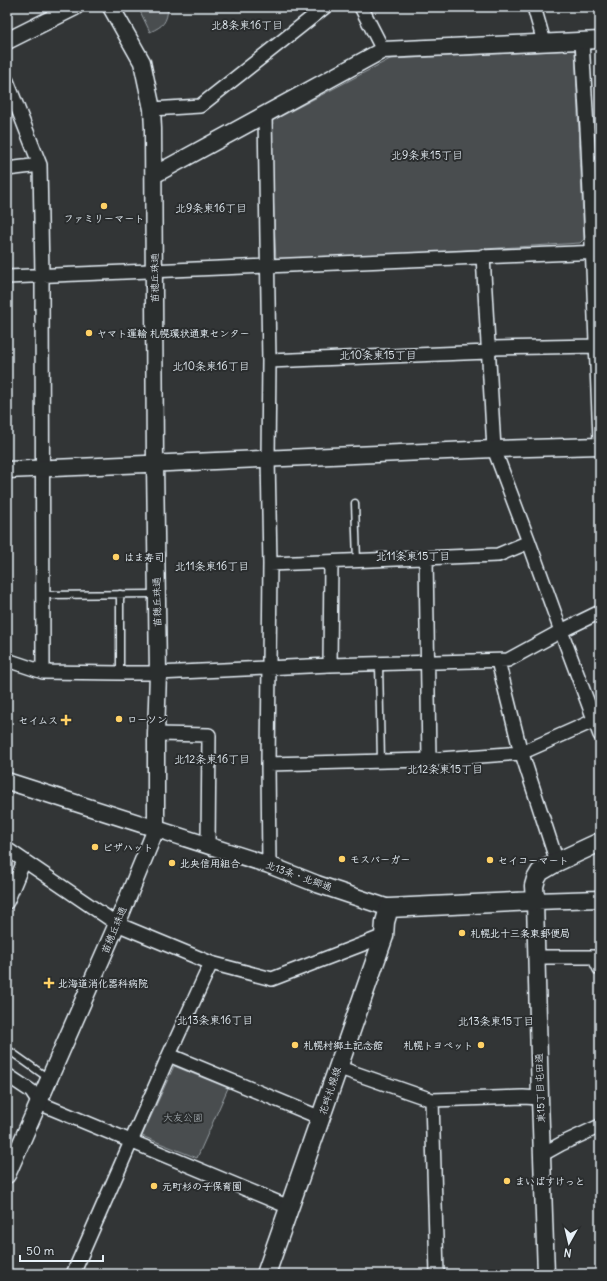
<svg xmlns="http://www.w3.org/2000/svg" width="607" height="1281" font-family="Delius,'Klee One',sans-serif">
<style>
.green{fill:#494d4f;stroke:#989fa4}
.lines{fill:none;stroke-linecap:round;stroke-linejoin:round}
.service-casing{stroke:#e8f1f8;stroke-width:9}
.minor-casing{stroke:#e8f1f8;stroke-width:16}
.tertiary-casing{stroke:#e8f1f8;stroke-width:19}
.secondary-casing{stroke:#e8f1f8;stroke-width:21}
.service{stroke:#2a2d2e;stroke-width:6}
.minor{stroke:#2a2d2e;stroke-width:13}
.tertiary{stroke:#2a2d2e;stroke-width:16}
.secondary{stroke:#2a2d2e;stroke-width:18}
.poi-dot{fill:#ffd166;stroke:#2a2d2e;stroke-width:1.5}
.labels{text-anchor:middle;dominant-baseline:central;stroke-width:4;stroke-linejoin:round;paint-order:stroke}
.poi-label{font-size:10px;font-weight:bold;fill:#e8f1f8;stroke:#2a2d2e;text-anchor:start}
.street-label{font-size:10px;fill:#e8f1f8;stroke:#2a2d2e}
.park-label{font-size:10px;fill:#b0b8bd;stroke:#2a2d2e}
.neighbourhood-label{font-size:11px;fill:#e8f1f8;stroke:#2a2d2e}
</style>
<rect width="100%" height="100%" fill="#323536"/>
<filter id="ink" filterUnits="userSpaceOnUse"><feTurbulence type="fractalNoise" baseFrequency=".025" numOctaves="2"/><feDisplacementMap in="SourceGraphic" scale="8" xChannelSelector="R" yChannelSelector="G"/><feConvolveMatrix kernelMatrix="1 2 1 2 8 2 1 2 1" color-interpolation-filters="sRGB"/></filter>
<g filter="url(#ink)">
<path class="green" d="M138 7H168C167 23 163 26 150 32Z
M575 50 584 239 580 243 276 262 270 122 390 59Z
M174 1066 228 1088 197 1158 142 1136Z"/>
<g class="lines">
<defs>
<path id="service" d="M355 503 357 561
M120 594V673
M43 595 155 594
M379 664 381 761
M7 1049 48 1078"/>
<path id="minor" d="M361 7 383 50
M534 7 544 42
M582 41 588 146 600 439
M7 81 40 165 42 275 43 672
M152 109 200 106 325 7
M265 115 269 361 268 458 270 564 268 764 269 865
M7 169 40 165
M483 256 494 449 529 542 561 631 600 735
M7 277 600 252
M269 361 488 352 494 348 597 346
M426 558 429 760
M270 564 498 555 529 542
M7 660 43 672 120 673H158L330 665 508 660 561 631 600 612
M498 661 521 753 523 757 557 862
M330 665 331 562
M156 734 209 735 208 846
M268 764 426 760 521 753 600 718
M7 849 117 924 211 963 272 979 384 936
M7 902 24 861
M537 957H594L600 969
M169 1055 321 1118
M337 1067 432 1100 523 1097 540 1098
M7 1075 31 1091 39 1103 289 1207
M432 1100 437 1274
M543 1154 561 1144 600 1126
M73 1274 169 1055 211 963"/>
<path id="tertiary" d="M7 41 75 7
M154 175 383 50 600 40
M7 470 494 449 600 446
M7 781 269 865 317 884 389 908
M7 1175 117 924 156 829V734L158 673 155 464 153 129 152 109 142 62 111 7
M546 1274 540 1098 535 901 600 899"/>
<path id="secondary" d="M266 1274 384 936 385 922 389 908 535 901 534 886 536 879 540 872 557 862 600 842"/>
</defs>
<use href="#service" class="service-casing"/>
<use href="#minor" class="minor-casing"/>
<use href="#tertiary" class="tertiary-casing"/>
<use href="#secondary" class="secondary-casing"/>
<use href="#service" class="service"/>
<use href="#minor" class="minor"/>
<use href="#tertiary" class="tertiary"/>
<use href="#secondary" class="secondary"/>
</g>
</g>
<g class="poi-dot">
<circle cx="104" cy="206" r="4"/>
<circle cx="89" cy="333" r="4"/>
<circle cx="116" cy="557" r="4"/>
<circle cx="119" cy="719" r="4"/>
<path d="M64 714h4v4h4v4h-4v4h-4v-4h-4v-4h4z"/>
<circle cx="95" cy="847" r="4"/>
<circle cx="342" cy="859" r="4"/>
<circle cx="490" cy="860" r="4"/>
<circle cx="172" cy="863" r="4"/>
<circle cx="462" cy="933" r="4"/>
<path d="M47 977h4v4h4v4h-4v4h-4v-4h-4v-4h4z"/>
<circle cx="295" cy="1045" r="4"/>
<circle cx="481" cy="1045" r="4"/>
<circle cx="507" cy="1181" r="4"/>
<circle cx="154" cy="1186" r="4"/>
</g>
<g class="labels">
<g class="poi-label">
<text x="104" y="218" text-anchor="middle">ファミリーマート</text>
<text x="97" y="333">ヤマト運輸 札幌環状通東センター</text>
<text x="124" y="557">はま寿司</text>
<text x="127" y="719">ローソン</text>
<text x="58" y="720" text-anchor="end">セイムス</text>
<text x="103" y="847">ピザハット</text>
<text x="350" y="859">モスバーガー</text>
<text x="498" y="860">セイコーマート</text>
<text x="180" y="863">北央信用組合</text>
<text x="470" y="933">札幌北十三条東郵便局</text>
<text x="58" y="983">北海道消化器科病院</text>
<text x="303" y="1045">札幌村郷土記念館</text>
<text x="473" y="1045" text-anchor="end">札幌トヨペット</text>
<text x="515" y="1181">まいばすけっと</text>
<text x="162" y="1186">元町杉の子保育園</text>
</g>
<g class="street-label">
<text transform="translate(154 278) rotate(-90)">苗穂丘珠通</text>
<text transform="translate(157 602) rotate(-91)">苗穂丘珠通</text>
<text transform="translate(299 876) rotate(20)">北13条・北郷通</text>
<text transform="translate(114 930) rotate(-67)">苗穂丘珠通</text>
<text transform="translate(540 1088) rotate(-92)">東15丁目屯田通</text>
<text transform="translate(330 1091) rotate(-72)">花畔札幌線</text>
</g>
<g class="park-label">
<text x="183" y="1117">大友公園</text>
</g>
<g class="neighbourhood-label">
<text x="247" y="25">北8条東16丁目</text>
<text x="427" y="155">北9条東15丁目</text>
<text x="211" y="208">北9条東16丁目</text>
<text x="378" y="355">北10条東15丁目</text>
<text x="211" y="366">北10条東16丁目</text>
<text x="413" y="556">北11条東15丁目</text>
<text x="212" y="566">北11条東16丁目</text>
<text x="212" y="759">北12条東16丁目</text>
<text x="445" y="769">北12条東15丁目</text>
<text x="215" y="1020">北13条東16丁目</text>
<text x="496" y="1021">北13条東15丁目</text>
</g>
</g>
<rect width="607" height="1281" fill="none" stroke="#2a2d2e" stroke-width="24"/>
<rect x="12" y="12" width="583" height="1257" fill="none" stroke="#e8f1f8" stroke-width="1.5" filter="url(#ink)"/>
<g transform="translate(569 1243) rotate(188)" stroke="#2a2d2e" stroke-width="3" paint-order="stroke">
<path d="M0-3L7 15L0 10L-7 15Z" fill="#e8f1f8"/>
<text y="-6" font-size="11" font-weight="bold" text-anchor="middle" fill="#e8f1f8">N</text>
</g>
<path d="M20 1255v6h83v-6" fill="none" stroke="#e8f1f8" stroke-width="2"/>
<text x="26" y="1255" font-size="12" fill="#e8f1f8" stroke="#2a2d2e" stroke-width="3" paint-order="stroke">50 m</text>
</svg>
